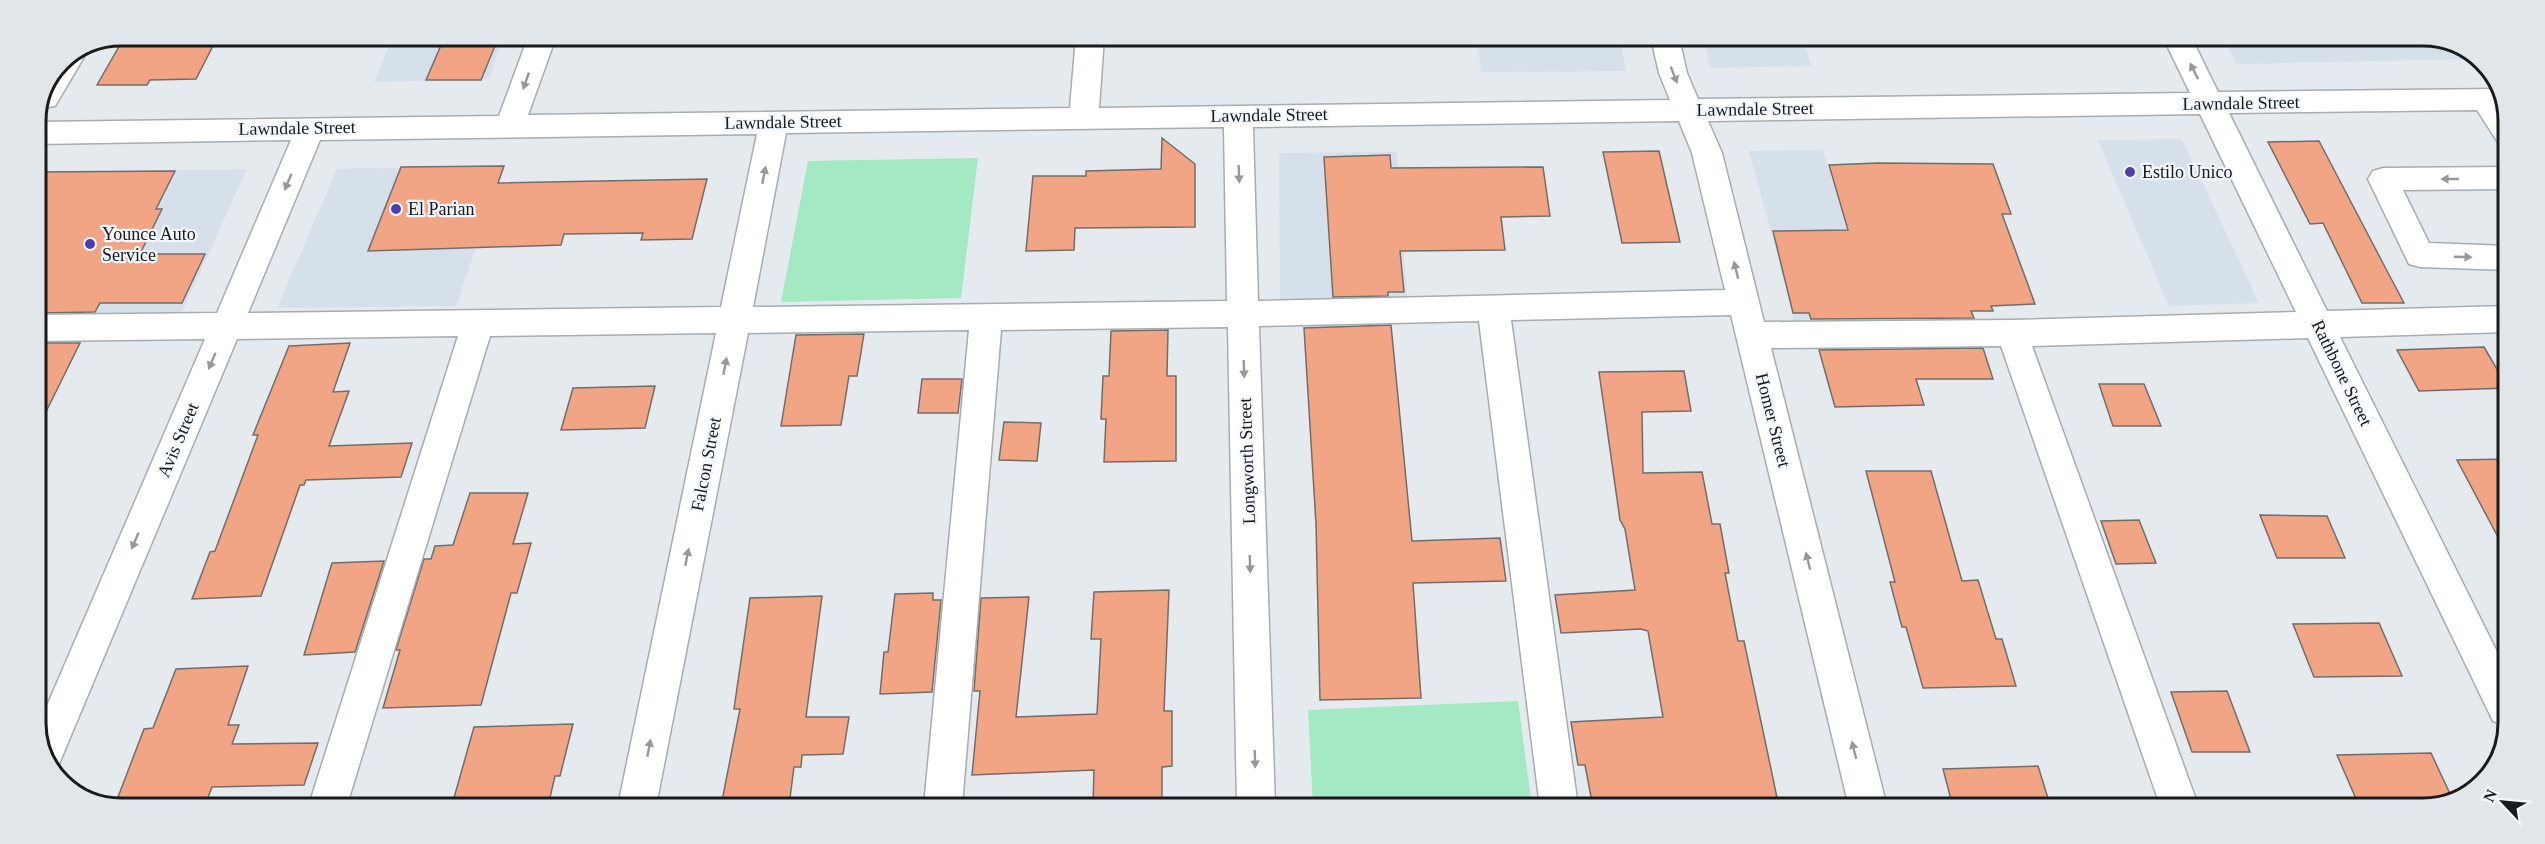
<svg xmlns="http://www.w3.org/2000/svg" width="2545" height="844" font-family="'Times New Roman',serif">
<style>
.built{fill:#d5e0eb}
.green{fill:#a3e9c3}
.building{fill:#f1a585;stroke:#736d6a;stroke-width:1.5}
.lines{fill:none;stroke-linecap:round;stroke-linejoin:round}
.minor-casing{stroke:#a7acb0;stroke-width:3}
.minor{fill:#fff;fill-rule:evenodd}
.oneway{fill:#989899}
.poi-dot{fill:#4e3cb3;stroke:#f2f8fd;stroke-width:2}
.labels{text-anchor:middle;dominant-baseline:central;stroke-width:4.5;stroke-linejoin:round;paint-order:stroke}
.street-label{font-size:18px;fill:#191a1c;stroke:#f2f8fd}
.poi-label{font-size:18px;fill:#191a1c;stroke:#f2f8fd;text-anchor:start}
.rim{fill:none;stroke:#191a1c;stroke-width:3}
</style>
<rect width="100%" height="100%" fill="#e5eaef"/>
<path class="built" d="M393 36H503L489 79 374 82Z
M1477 38H1620L1626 71 1481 72Z
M1703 38H1803L1811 66 1710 68Z
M2224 39H2446L2475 59 2237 64Z
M2182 139 2259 303 2169 306 2098 140Z
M1823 150 1848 234 1926 318 1792 320 1793 313 1749 151Z
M1397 152 1407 299 1280 300 1279 153Z
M504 166 456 306 277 308 337 169Z
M247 169 182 312 36 313V172Z"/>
<path class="green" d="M978 158 961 298 781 302 808 161Z
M1518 701 1532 807H1313L1308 710Z"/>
<path class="building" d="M125 36H218L196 79 150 80 147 85H97Z
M445 36H499L481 80H426Z
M1162 138 1195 164V227L1075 228 1074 250 1026 251 1033 176H1086V171L1161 169Z
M2319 141 2386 269 2404 303H2362L2323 223 2310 224 2268 142Z
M1659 151 1680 242 1622 243 1603 152Z
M1390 155 1391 168 1543 167 1550 216 1501 217 1505 250 1400 251 1404 292H1388V296L1333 297 1324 157Z
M1878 163 1993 164 2011 214H2002L2035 304 1991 306 1993 311H1971L1974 318 1811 319 1809 313H1793L1773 231 1848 230 1829 165Z
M504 166 498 183 707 179 692 239 641 240 643 233 564 234 561 245 368 251 401 167Z
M175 171 156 209H162L140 254H205L182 303H100L95 312 36 313V172Z
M1391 325 1412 541 1500 538 1506 581 1413 583 1421 698 1320 700 1316 524 1304 328Z
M1168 330 1167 376H1176V461L1104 462 1106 419H1101L1103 376H1109L1111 331Z
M864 334 857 376H849L841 425 781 426 796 335Z
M36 343H80L36 432Z
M350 343 333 392 349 391 329 446 412 443 401 477 306 480 304 485H300L261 596 192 599 210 552 215 551 258 435H253L289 346Z
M2484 347 2508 388 2419 391 2397 350Z
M1983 348 1993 379H1916L1924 405 1835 407 1819 350Z
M1684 371 1691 411 1642 412 1643 473 1702 472 1712 524H1720L1729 573H1725L1738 641H1744L1779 807H1593L1585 765H1578L1571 722 1663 717 1648 631 1641 629 1561 633 1555 595 1635 590 1625 529 1620 520 1599 372Z
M922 379H962L958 413H918Z
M2099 384H2144L2161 426H2113Z
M655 386 645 428 561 430 573 388Z
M1004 422 1041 423 1037 461 999 460Z
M2507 459V554L2457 460Z
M1866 471H1931L1962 581 1978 580 1996 639H2002L2016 686 1923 688 1906 627H1902L1890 582H1895Z
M470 493H528L513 544 531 543 517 593H511L481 705 383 708 400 650H396L424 559H431L435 546 453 545Z
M2260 515 2327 516 2345 558H2277Z
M2139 520 2156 563 2116 564 2101 521Z
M384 561 355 652 304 655 332 563Z
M1169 590 1164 711H1172V766L1162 767V806H1093L1094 770 972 775 980 691H974L981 598 1029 597 1016 717 1097 714 1101 639H1091L1094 592Z
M933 593V600H941L932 692 880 694 884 652H888L895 594Z
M822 596 806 717H849L843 754 802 755 801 767H794L789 806H721L740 709H734L750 598Z
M2379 623 2402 676 2314 677 2293 624Z
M248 666 228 725H239L232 744 318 743 304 785 212 787 205 805H115L144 729 153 728 176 669Z
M2227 691 2250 752H2192L2171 692Z
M573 724 560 776H555L548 806 452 805 474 727Z
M2431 753 2452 798 2424 808H2360L2337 755Z
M2038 766 2051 808 1953 807 1943 769Z"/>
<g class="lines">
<defs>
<path id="minor" d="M528 37H556L528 115 1070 108 1076 37H1104L1099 108 1670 100 1659 73 1651 38H1679L1687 73 1698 99 2190 93 2164 39H2192L2218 92 2498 89 2509 116V147L2499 144 2477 110 2229 113 2327 311 2508 306V332L2340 337 2506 670V726L2493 721 2308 338 2032 346 2199 808H2161L2001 346 1771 348 1887 807H1849L1731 315 1511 320 1578 807H1540L1479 321 1259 326 1275 806H1237L1228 327 1001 330 962 806H924L969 330 748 333 656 806H618L716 333 490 336 347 805H309L458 336 237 339 59 764 52 767 37 729 205 339 36 341V315L217 313 291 140 36 144V122L499 116ZM2200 114 2296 312 2012 320 1764 322 1722 153 1708 121ZM1679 121 1692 153 1725 290 1258 301 1253 127ZM1224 127 1227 301 753 307 786 133ZM757 134 721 307 248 313 320 140Z
M81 53 84 57 55 106 41 108 61 61Z
M2509 167 2508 189 2403 190 2429 243 2508 246V270L2420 267 2409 264 2368 179 2373 171 2383 168Z"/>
</defs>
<use href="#minor" class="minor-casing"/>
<use href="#minor" class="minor"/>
</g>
<defs><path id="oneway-solid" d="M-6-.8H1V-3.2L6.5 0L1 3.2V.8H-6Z" transform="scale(1.5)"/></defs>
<g class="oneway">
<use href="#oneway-solid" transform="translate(2194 71) rotate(-117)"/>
<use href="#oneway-solid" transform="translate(1674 75) rotate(69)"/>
<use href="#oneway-solid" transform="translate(526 81) rotate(109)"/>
<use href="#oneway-solid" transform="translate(1239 174) rotate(88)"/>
<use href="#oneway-solid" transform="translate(764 175) rotate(-79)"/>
<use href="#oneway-solid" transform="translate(2450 179) rotate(180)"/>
<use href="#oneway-solid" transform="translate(288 182) rotate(113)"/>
<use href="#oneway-solid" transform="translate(2463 257) rotate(2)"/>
<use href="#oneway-solid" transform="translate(1736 270) rotate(-104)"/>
<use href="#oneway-solid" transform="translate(212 361) rotate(113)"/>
<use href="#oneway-solid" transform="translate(725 366) rotate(-79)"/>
<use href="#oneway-solid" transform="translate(1244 369) rotate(88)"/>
<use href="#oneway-solid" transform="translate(135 541) rotate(113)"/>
<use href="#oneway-solid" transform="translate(687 557) rotate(-79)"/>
<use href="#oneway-solid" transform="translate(1808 561) rotate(-104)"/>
<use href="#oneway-solid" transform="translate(1250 564) rotate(88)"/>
<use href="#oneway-solid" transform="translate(649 748) rotate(-79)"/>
<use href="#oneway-solid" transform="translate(1854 750) rotate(-104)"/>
<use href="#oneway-solid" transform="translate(1255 759) rotate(88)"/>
</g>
<g class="poi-dot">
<circle cx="2130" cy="172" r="6"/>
<circle cx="396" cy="209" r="6"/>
<circle cx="90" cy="244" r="6"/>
</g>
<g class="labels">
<g class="street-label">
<text transform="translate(2241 103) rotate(-1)">Lawndale Street</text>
<text transform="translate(1755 109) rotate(-1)">Lawndale Street</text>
<text transform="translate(1269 115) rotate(-1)">Lawndale Street</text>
<text transform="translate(783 122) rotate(-1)">Lawndale Street</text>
<text transform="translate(297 128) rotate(-1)">Lawndale Street</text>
<text transform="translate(2342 373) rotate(64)">Rathbone Street</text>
<text transform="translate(1773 420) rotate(76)">Homer Street</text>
<text transform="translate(178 440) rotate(-67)">Avis Street</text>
<text transform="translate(1247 461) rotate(-92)">Longworth Street</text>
<text transform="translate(706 464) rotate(-79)">Falcon Street</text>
</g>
<g class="poi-label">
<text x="2142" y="172">Estilo Unico</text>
<text x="408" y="209">El Parian</text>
<text x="102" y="234">Younce Auto<tspan x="102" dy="21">Service</tspan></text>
</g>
</g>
<path d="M0 0H2545V844H0ZM121 46H2423A75 75 0 0 1 2498 121V723A75 75 0 0 1 2423 798H121A75 75 0 0 1 46 723V121A75 75 0 0 1 121 46Z" fill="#e1e6eb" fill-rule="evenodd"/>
<path class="rim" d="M121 46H2423A75 75 0 0 1 2498 121V723A75 75 0 0 1 2423 798H121A75 75 0 0 1 46 723V121A75 75 0 0 1 121 46Z"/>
<g transform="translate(2503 802) rotate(296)" stroke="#f2f8fd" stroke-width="4.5" paint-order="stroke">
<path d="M0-4.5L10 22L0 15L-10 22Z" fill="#191a1c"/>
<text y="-9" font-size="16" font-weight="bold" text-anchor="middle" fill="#191a1c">N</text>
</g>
</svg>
